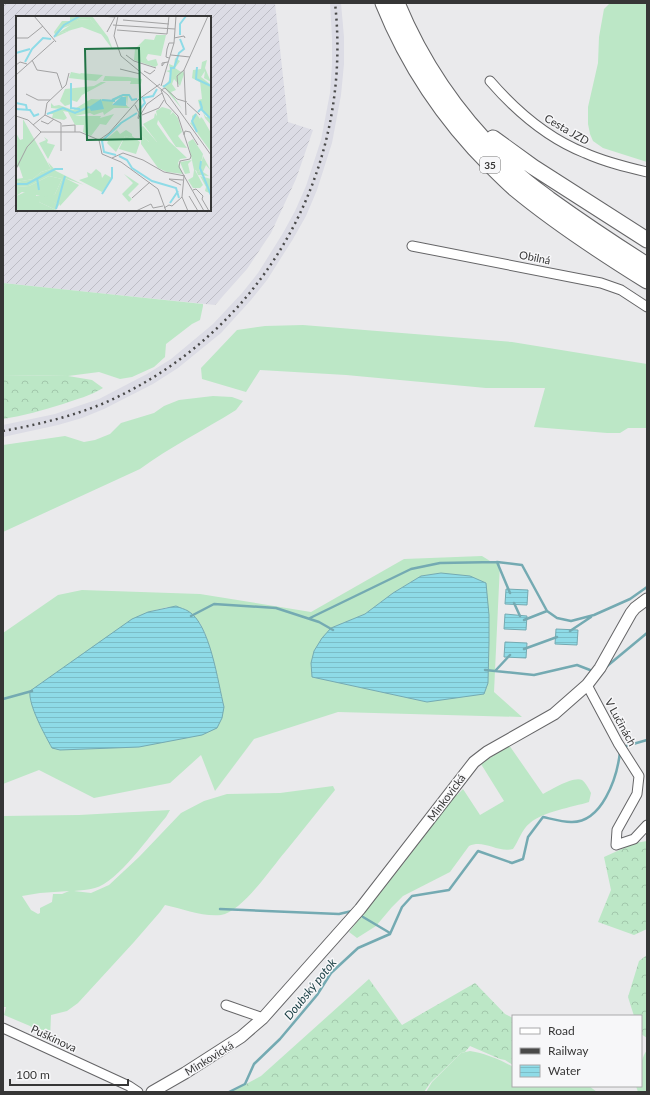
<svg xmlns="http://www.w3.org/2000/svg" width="650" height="1095" font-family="Lato,sans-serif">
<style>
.built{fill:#dcdce5}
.industrial{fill:url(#industrial-furrows);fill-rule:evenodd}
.grass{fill:#bce7c6;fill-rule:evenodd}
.forest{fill:url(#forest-crowns)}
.water{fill:url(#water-rules);stroke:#74aab2}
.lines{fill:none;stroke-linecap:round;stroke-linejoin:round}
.stream{stroke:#74aab2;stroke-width:2.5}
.minor-casing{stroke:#656567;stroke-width:11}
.tertiary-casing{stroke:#656567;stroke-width:13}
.trunk-casing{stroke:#656567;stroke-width:17}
.minor{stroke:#fff;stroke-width:9}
.tertiary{stroke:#fff;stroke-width:11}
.trunk{stroke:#fff;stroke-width:15}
.rail{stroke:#494949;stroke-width:2.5;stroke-dasharray:2 4;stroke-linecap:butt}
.labels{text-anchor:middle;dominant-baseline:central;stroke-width:3;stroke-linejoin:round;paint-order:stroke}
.shield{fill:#f7f7f9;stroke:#707070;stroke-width:1}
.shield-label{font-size:10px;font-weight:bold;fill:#363636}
.street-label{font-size:11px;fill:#363636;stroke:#f7f7f9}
.water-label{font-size:12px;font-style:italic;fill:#1c4146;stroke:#f7f7f9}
.inset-river{fill:none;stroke:#8edbe7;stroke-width:2}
.inset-road{fill:none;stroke:#a2a2a3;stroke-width:1}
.view{fill:#207345;fill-opacity:0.15;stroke:#207345;stroke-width:2}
.inset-edge{fill:none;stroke:#363636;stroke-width:2}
</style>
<defs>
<pattern id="industrial-furrows" width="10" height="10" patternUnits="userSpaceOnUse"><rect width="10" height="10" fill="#dcdce5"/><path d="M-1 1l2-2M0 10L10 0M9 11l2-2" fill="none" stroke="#bdbdc5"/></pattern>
<pattern id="forest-crowns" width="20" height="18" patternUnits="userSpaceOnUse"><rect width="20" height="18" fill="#bce7c6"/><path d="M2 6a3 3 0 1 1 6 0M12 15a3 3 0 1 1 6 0" fill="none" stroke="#a2c7ab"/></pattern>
<pattern id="water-rules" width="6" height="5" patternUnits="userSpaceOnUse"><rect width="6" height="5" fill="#8edbe7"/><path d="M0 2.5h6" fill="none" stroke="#7bbdc7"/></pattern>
</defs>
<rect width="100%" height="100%" fill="#eaeaec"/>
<path class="built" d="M330 3H341L344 37V64L341 95 332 143 317 190 306 216 293 239 267 280 251 300 221 333 178 368 153 384 104 409 82 418 58 425 3 437V425L55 414 78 406 99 399 147 374 171 359 213 324 242 293 258 273 283 233 295 211 306 186 321 140 330 93 332 64V38Z"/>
<path class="industrial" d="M3 3H275L288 122 313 130 296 179 271 233 247 269 215 305 3 283ZM17 17H210V210H17Z"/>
<path class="grass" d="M610 3H647V162L603 148 593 141 590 134 588 124V107L598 63 599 37 604 9Z
M3 283 203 304V306L200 320 192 324 166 344 165 357 154 367 132 377 120 379 99 372 68 376 3 375Z
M303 325 512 342 647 364V428H628L620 433H607L534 427 545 388H486L346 375 260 370 246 392 202 379 201 368 237 330 265 326Z
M213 396 232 397 243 401 236 410C204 430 170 447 140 469L3 532V445L65 436 84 442 95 440 110 434 121 423 154 413 164 406 179 400Z
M482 556 490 561 500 564 494 692 522 717 338 712 254 739 215 791 201 755 170 783 94 798 39 770 3 784V633L58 595 82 590 200 594 311 612 404 559ZM441 573 489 615 488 683 427 702 313 677 331 628 365 614 393 593 421 576ZM168 607 200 623 206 636 224 707 148 612Z
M509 745 543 794C551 790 573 776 582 780 586 783 589 789 591 793L589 802C573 807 542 812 530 823 521 830 519 841 513 849 497 853 484 839 469 846L450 872 403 896 392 907 376 926 357 938 349 932 403 864 454 795H457L463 789 480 815 504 801 481 764Z
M333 786 335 790C318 811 302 831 285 852 272 867 242 912 221 915 203 917 183 909 165 905L160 912 134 942 78 1003 67 1011 51 1015 50 1041 30 1026 4 1015 6 1007H3V816L79 815 170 810 166 817C150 835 118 882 95 888 88 890 80 890 74 891L91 893 109 885 139 857 181 813 204 801 227 794 280 793ZM69 891 62 894H53L52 902 40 908V913L38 914 31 910 22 896 40 893Z
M647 1050V1092H638L636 1086H641C641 1073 639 1061 647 1050Z
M470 1051C481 1052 504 1061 513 1067V1086H589L597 1092H426L432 1082 461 1053Z"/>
<path class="forest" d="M3 375 68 376 92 380 103 388C90 396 77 399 63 404 43 410 23 416 3 419Z
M647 841V929L634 935 598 922 611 890 604 857 635 843Z
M647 955V1038L641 1034V1016H634L628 997 639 961Z
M369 979 402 1025 475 983 505 1014 513 1018V1065L505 1060 500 1059 470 1046 465 1052 461 1053 431 1082 424 1092H231L261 1076Z"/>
<path class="water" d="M441 573 470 576 486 583 489 615V642L488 683 484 694 427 702 312 677 311 663 314 651 322 638 331 628 365 614 393 593 421 576Z
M506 589 528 590 527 605 505 604Z
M176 606C180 608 185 609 188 611 210 623 218 683 224 707L222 718 217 728 202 735 139 747 60 750 52 748C45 735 28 705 30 691L132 619 148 612Z
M505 614 527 616 526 630 504 629Z
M556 629 578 630 577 645 555 644Z
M505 642 527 643 526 658 504 657Z"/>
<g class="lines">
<path class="stream" d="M497 562 510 593
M514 603 520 616
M191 616 214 604 276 608 319 622 333 630
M310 618 411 569 440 563 497 562 522 565 547 611 557 618 571 621 594 615 630 599 647 587
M524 620 547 611
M570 631 591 617
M524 649 557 637
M606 667 647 633
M485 670 534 675 577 665 590 670
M496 670 510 655
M3 699 32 691
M626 746 647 740
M220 909 339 914 352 911
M363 917 390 933
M229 1092 245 1084 254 1064 280 1039 317 995 331 973 358 948 390 934 402 907 412 896 449 890 478 851 512 863 523 859 528 837 543 817C552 819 562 822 571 822 602 823 617 778 620 752"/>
<defs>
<path id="minor" d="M490 81C516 111 547 138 585 153 605 162 626 167 647 172
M412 246 601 283 621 290 647 307
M587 685 618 743 639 776 637 794 617 830 616 845 634 839 647 825
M226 1005 263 1018
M3 1028 129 1086 138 1092"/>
<path id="tertiary" d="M152 1092 185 1073 241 1037 263 1018 360 909 474 762 487 752 554 714 587 685 600 668 631 613 635 608 647 599"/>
<path id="trunk" d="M383 3C408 65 444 119 491 166 499 174 507 182 515 189 556 223 602 253 647 281
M397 3C421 61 456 113 501 157 508 164 515 172 523 179 531 186 540 192 549 199 581 222 614 244 647 265
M493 138 533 167 647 240"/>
</defs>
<use href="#minor" class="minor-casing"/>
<use href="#tertiary" class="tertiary-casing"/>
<use href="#trunk" class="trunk-casing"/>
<use href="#minor" class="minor"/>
<use href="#tertiary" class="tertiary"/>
<use href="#trunk" class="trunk"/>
<path class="rail" d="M3 431C36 425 70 417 102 404 260 336 354 174 335 3"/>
</g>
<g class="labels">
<rect class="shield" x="480" y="157" width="20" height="16" rx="3"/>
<g class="shield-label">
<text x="490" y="165">35</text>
</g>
<g class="street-label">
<text transform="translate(567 129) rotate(30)">Cesta JZD</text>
<text transform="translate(535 257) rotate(11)">Obilná</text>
<text transform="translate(621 722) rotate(61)">V Lučinách</text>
<text transform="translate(446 797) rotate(-53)">Minkovická</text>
<text transform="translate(54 1038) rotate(25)">Puškinova</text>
<text transform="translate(209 1058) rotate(-32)">Minkovická</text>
</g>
<g class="water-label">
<text transform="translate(310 989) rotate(-51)">Doubský potok</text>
</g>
</g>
<g transform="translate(16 16)">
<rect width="195" height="195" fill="#eaeaec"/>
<path d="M74 3 87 19 66 11 41 18 62 4ZM140 19H150L145 40 132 38 130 42 132 45 140 43 142 49 139 51 118 44 119 33 129 23 138 24ZM55 56 65 58 64 57 87 59 80 65 70 64 53 62ZM89 60 112 61 126 63 125 68H114L115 65H87ZM184 65 195 71V109L189 102 187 96 190 101H194L184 92 182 84 186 83ZM85 66H90L66 79 61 86 55 84V88L49 90 44 85 49 73 78 70ZM104 79H112L111 90 114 92H98L88 99 87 96 78 99 74 97 59 100H85L84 102 98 98 90 109 84 108 75 120 67 116 68 109H59L52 96 47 95 51 102 48 104 36 102 37 98H30L45 93 35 92V87L38 90 43 89 57 94 75 83 96 84ZM107 80 110 81 111 89H96L98 85ZM146 91 153 93 156 95 154 99 157 96 162 102 166 116 162 120 171 132 160 131 142 104 141 108 153 125 171 142 164 143 162 147 167 158 151 156 142 152 125 128V119L133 126H141L127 108 138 102 139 97 141 100 140 95ZM7 103 35 153 25 156 17 163 0 166V163L7 162 3 150 0 152V117L4 124 7 123ZM109 120 116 122V120L124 126 120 138 103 133ZM28 121 32 124 31 127 39 129 32 143 23 127 30 124ZM177 123 187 138 183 156 179 154 187 169 184 172H177L172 164 177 161 178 154 172 126ZM176 144 172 148 174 157 169 158 164 146ZM80 153 85 157 86 162 89 158 96 162 86 176 63 164 72 161 71 156 75 158ZM108 158 123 168 112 179 116 183 113 186 106 178 117 167ZM33 160 46 163 39 178 32 182 41 188 40 194 23 186 24 180 6 176 0 180V171L13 170ZM49 162 63 169 44 190 43 186Z" fill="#bce7c6" fill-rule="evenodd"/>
<path d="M54 0H76L92 21 97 34 74 3 62 4 58 8 47 12 41 18 55 14 40 21 38 16 46 5H54ZM159 42 164 45 159 52 165 56 167 55 168 58 164 70 158 63 156 68 160 74 155 76 166 93 146 69H150L153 64 155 57 150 55 154 54 153 48 158 50ZM191 44 189 52 195 66 188 62 189 55 185 61 194 68 191 70 176 62 177 54 185 53 186 46ZM180 97 184 103 185 101 187 103 195 117V136L174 107 176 106V100ZM127 110 141 126 140 127 133 126 124 118V112ZM101 114 104 118 110 114 116 118V122L109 120 100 136 91 127 92 125H88ZM187 140 195 155 190 149 187 156 193 160 182 159 180 154 183 156ZM32 146 40 155 68 169 49 162 45 186 39 195H0V180L14 174 20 175V180H26L23 186 40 194 41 188 28 181 39 178 46 163 33 160 13 170 0 171V166L17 163 25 156 35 153ZM184 160 195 163V178L189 175 190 171Z" fill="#bce7c6"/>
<path d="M105 81H110V90L96 89ZM85 83 88 93 75 95 73 91Z" fill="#8edbe7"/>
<path class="inset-river" d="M164 19V8L170 0M38 21 48 9 64 0M0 37 14 33M9 46 16 33 27 22 35 23M181 51 180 63 195 70M55 67V92L64 93M147 71 154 66 155 52H158L163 37 168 33 164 23M86 84 99 85M96 84 107 79H113L116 84 121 83M0 87 10 89 11 94M0 93 14 94 18 100 23 98M185 93 195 103M123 94 129 87 127 82 137 80 141 73M182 96 186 92 184 85M31 98 47 92 59 97 73 91M180 98 176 105 181 116M100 139 88 136 86 125 105 107 121 97M103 140 111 144 116 152 136 165 160 172 163 182M185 145 184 152 195 179M21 162 23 174M0 168H11L39 153H47M86 178 96 162V151M154 187 162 175M40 193 49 160"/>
<path class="inset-road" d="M18 0 40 26M84 0 99 1 91 16M102 0 98 20 105 40 152 79 195 139M107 4 153 8M97 9 159 13M101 14 151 18 153 0M0 22H12L27 10M158 22 168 20 169 22M110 39 118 45 140 52M155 39 174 41M153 42 150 41 151 33 153 27H158M16 44 21 54 41 57 46 72M149 46 146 50V47L152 46M0 49 4 46 11 48M104 53 124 58M128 55 134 58 139 54M0 59 38 25M145 70 158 27 160 0M162 71 161 60 168 54M145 74 150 87 162 100 175 140 174 143 164 145 163 151 188 195M145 74 149 72 161 83 171 86M10 78 22 84H34M171 87 184 99M119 89 123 97 122 102M29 99 45 107V135M126 99 143 92 148 84M170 99 168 54 192 0M0 100 12 104 25 116H64L83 124M122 103 131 88 146 77M25 105 32 108 38 103M17 109 29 99 31 87 50 69 53 57M46 110 59 109V116M168 119 169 115 174 116 182 129M83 124 86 138 105 146 142 173 150 195M83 124 93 117 123 83 144 68M96 142 107 137 127 144 148 156 169 160M0 153 11 131 25 116M165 169 153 163 167 164M177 174 180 173 187 180 186 183 193 195M173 180 182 195M166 181 172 195M116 182 134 166M148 192 153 189 156 190 166 181 168 160M120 195 135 188 137 192 147 190"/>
<path class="view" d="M123 32 125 123 71 124 69 33Z"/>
<rect width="195" height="195" class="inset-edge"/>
</g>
<rect width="650" height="1095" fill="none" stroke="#363636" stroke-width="8"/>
<rect x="512" y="1015" width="130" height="72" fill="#f7f7f9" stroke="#aaaaab"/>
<rect x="520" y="1028" width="20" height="6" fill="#ffffff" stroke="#aaaaab"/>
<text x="548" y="1035" font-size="12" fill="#363636">Road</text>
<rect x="520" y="1048" width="20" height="6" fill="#494949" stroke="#aaaaab"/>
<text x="548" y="1055" font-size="12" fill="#363636">Railway</text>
<rect x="520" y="1065" width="20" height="12" fill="url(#water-rules)" stroke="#aaaaab"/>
<text x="548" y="1075" font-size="12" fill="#363636">Water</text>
<path d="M10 1079v6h118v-6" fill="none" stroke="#363636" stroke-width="2"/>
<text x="16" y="1079" font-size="12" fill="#363636" stroke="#f7f7f9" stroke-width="3" paint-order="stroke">100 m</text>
</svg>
